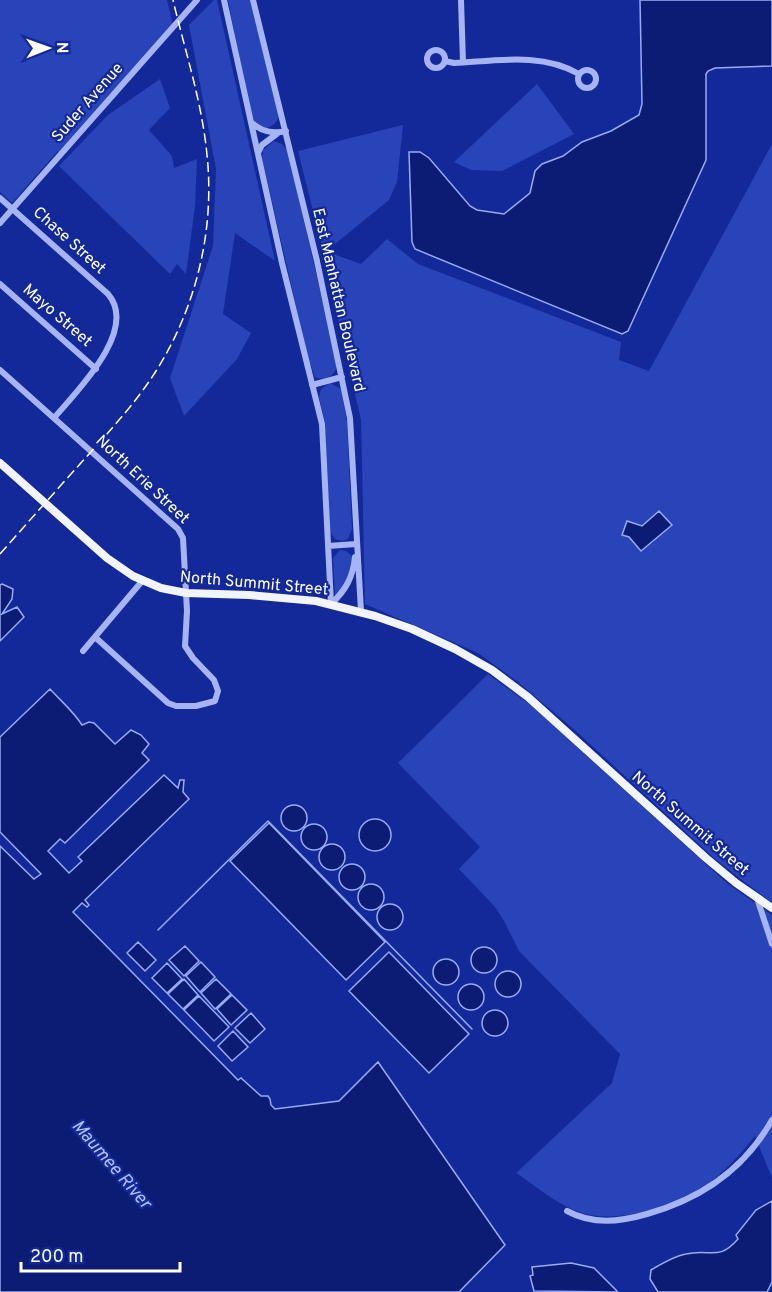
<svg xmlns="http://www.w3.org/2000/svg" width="772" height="1292" font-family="Overpass,sans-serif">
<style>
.green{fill:#2943b9}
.water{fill:#0c1c75;stroke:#98aaf6;stroke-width:1.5}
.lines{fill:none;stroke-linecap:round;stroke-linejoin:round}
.stream{stroke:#98aaf6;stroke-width:1.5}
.minor{stroke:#a6b4f3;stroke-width:6}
.major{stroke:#f2f4ff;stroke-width:8}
.rail{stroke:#fff;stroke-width:1.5;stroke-dasharray:10 4.5;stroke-linecap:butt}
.labels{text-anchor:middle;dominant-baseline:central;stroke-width:4.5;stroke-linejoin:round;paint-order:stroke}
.street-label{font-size:16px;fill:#fff;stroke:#132999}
.water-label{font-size:18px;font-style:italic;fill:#b3c0fa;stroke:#132999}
</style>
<rect width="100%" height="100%" fill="#132999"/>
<path class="green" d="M0 0H167L173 26 61 154 58 151 12 203 0 192Z
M214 0H217L275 261 235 233 223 314 251 333 237 359 184 416 170 378 213 246 216 169 189 25Z
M228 0H250L279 116C274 130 261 132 252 119Z
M160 79 170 108 149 130 172 156 174 168 197 159 195 206 186 274 177 264 170 274 59 166 108 115Z
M537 84 574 134 502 171 471 170 454 162Z
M403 125 397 182 389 200 335 244 321 243 298 151Z
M274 141 282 144 288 151 337 365C335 377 325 381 315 377L308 357 262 159 263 150Z
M772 144V903L715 859 577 732 518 682 478 653 365 604 361 420 322 250 361 264 387 239 418 264 621 342 619 360 649 371Z
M330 383 341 389 347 422 352 529 348 539 342 541 335 539 330 532 325 422 319 397 321 389Z
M340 550 346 551 353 557 349 576 335 597 333 558Z
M488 674 532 706 728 884 772 915V1178L755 1136C741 1154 727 1169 709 1183 680 1205 615 1226 579 1212 556 1204 536 1186 516 1173L612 1083 620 1054 519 951 504 921 495 907 459 869 480 847 398 763Z"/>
<path class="water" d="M640 0H772V66L715 68 708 71 706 74V160L628 331 622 334 415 249 412 242 409 152H420L429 158 470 206 477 210 504 214 530 193 535 171 542 164 563 156 582 142 611 131 639 115 642 104Z
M659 511 672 525 641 551 629 537 622 535 627 521 642 526Z
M2 584 13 589 12 599 2 614 17 607 24 617 0 641V585Z
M50 689C61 701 74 712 82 725L89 722 94 723 115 744 131 730 141 735 149 744 142 753 149 760 65 843 60 839 48 851 69 873 82 861 78 857 164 775 178 788 180 780H184L183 792 189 799 85 900 89 905 87 907 82 903 73 912 238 1080 241 1078 261 1096H268L270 1099 271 1105 275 1109 339 1101 378 1062 505 1245 459 1292H0V846L34 879 41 874 0 832V737Z
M281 818a13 13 0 1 1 26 0a13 13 0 1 1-26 0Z
M359 835a16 16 0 1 1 32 0a16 16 0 1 1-32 0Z
M269 823 385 942 346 980 230 861Z
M301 837a13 13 0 1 1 26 0a13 13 0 1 1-26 0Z
M319 857a13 13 0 1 1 26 0a13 13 0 1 1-26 0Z
M339 877a13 13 0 1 1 26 0a13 13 0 1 1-26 0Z
M358 897a13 13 0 1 1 26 0a13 13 0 1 1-26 0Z
M377 917a13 13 0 1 1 26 0a13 13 0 1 1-26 0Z
M138 942 156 960 145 971 127 953Z
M185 946 199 961 184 976 169 960Z
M471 960a13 13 0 1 1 26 0a13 13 0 1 1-26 0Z
M389 952 469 1034 429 1073 349 991Z
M433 972a13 13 0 1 1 26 0a13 13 0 1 1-26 0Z
M201 962 215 977 200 992 186 976Z
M167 963 182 979 167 993 152 978Z
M495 984a13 13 0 1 1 26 0a13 13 0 1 1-26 0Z
M184 979 198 995 183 1009 168 994Z
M216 979 231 994 215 1009 201 993Z
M458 997a13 13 0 1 1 26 0a13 13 0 1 1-26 0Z
M232 995 247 1010 231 1025 217 1009Z
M199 996 229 1027 214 1041 184 1010Z
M482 1023a13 13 0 1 1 26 0a13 13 0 1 1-26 0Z
M251 1013 265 1029 250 1043 235 1028Z
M233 1031 248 1047 232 1061 218 1046Z
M772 1201V1282L767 1292H658L650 1279 651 1270C661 1264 675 1256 686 1254 710 1248 718 1262 738 1239L736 1235 756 1210Z
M571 1263 594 1268 618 1292 534 1291 530 1276 533 1275 532 1267Z"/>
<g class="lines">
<path class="stream" d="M158 930 268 821 472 1029"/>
<path class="minor" d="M224 0 282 263 322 424 331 604
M253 0 317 261 350 418 361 611
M461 0 463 62
M427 59a9 9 0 1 1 18 0a9 9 0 1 1-18 0Z
M445 61 454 63C495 61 542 52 579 74
M578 79a9 9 0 1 1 18 0a9 9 0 1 1-18 0Z
M251 122C260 131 273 134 286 131
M258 153 262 145 278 133
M0 198 108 294C139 330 77 391 54 418
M0 223 197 0
M0 284 96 369
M0 370 178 529 183 538 187 611 185 646 193 658 214 680 218 691 215 701 196 706H176L168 703 95 637
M312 385 342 377
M328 546 356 544
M331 604C346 590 353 577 355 557
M83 651 143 580
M757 898 772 944
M567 1211C593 1225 619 1222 647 1214 700 1199 744 1170 772 1120"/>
<path class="major" d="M0 463 107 558 133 576 161 588 186 593 249 595 316 601 375 616 412 629 455 649 492 670 528 697 706 858 736 883 772 908"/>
<path class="rail" d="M0 554C30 520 60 486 90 453 114 426 137 401 156 371 196 308 215 230 207 155 202 102 185 51 173 0"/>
</g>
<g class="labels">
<g class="street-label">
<text transform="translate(88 103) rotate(-49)">Suder Avenue</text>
<text transform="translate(69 241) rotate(42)">Chase Street</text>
<text transform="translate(338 300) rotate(77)">East Manhattan Boulevard</text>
<text transform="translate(57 316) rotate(41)">Mayo Street</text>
<text transform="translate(142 480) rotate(43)">North Erie Street</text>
<text transform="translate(254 584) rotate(5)">North Summit Street</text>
<text transform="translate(690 824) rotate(41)">North Summit Street</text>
</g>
<g class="water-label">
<text transform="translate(111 1165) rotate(49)">Maumee River</text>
</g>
</g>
<g transform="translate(48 48) rotate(89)" stroke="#132999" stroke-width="4.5" paint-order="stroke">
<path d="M0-4.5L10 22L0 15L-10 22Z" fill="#ffffff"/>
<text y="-9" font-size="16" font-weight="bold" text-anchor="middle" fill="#ffffff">N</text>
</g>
<path d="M21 1262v9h159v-9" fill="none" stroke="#ffffff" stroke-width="3"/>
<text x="30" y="1262" font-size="18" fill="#ffffff" stroke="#132999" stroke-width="4.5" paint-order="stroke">200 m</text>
</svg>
